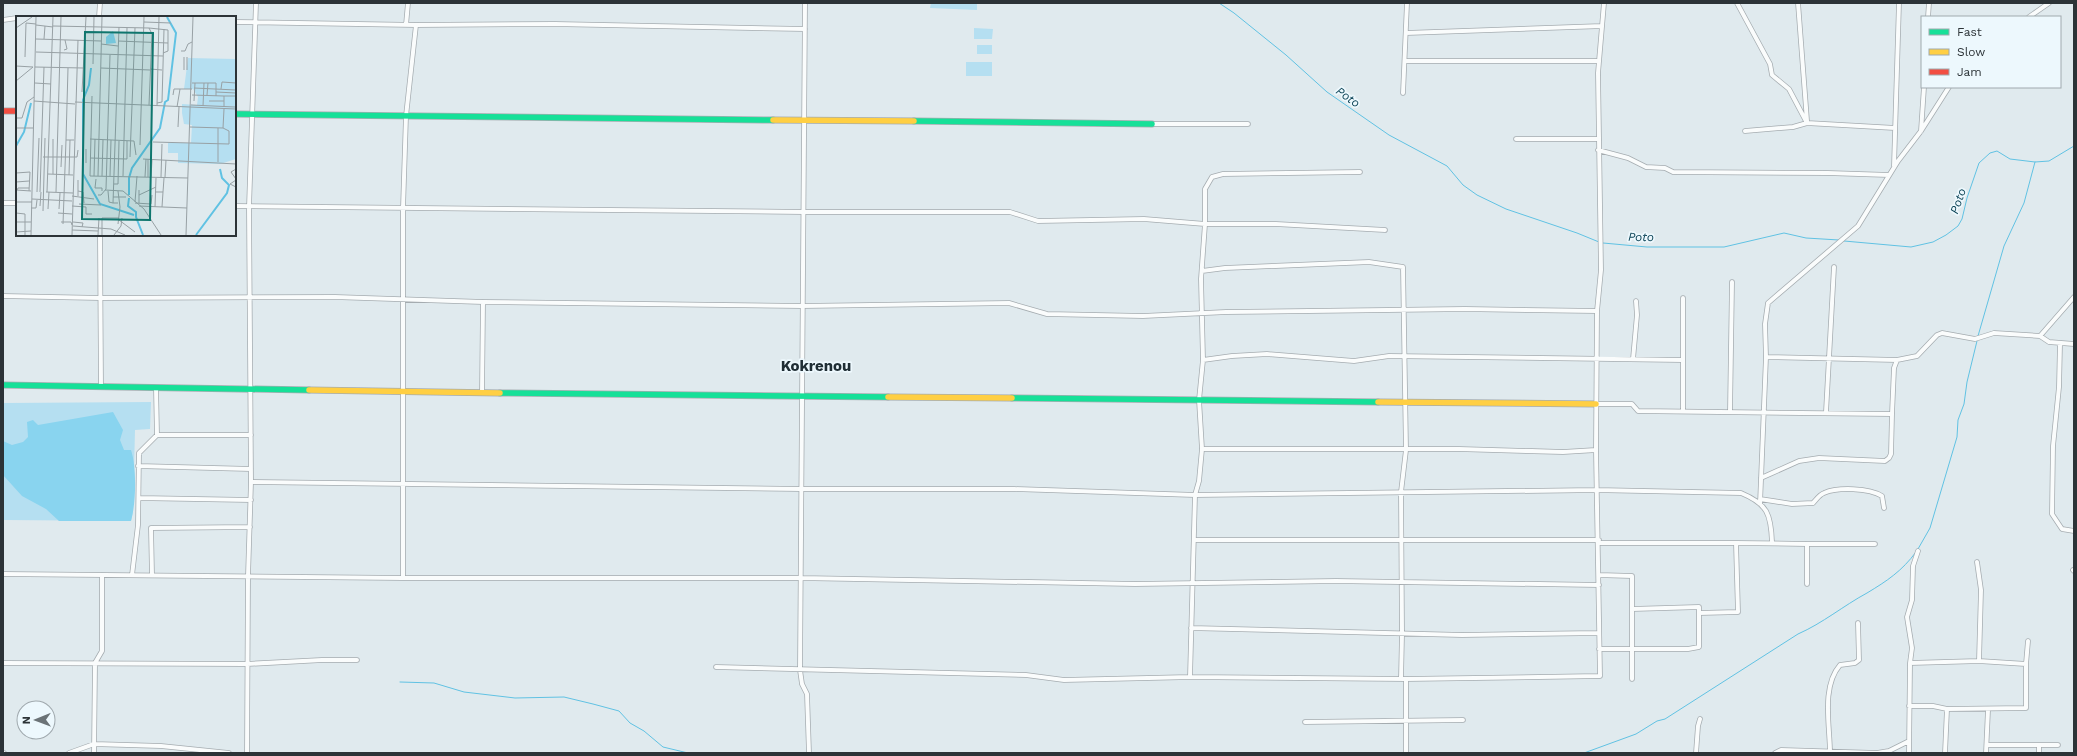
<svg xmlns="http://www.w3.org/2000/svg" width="2077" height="756" font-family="'Work Sans',sans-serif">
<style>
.green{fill:#b5dff1}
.forest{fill:#89d4ef}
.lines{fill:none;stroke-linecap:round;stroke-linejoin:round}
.stream{stroke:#60c2e3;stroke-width:1}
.street-casing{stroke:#a5acb0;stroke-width:5.5}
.fast-casing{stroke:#a5acb0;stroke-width:7}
.slow-casing{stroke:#a5acb0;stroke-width:7}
.jam-casing{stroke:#a5acb0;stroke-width:7}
.street{stroke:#fafcfc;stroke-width:4}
.fast{stroke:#16e098;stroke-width:5.5}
.slow{stroke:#ffcf43;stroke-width:5.5}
.jam{stroke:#f24e42;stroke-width:5.5}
.labels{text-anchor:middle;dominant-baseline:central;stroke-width:3.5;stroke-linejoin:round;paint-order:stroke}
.water-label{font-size:12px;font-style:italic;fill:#0c4356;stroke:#edf8fd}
.district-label{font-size:15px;font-weight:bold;fill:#202e35;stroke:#edf8fd}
.inset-river{fill:none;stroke:#60c2e3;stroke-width:2}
.inset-road{fill:none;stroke:#98a1a5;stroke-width:1}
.view{fill:#0f766e;fill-opacity:0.15;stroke:#0f766e;stroke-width:2}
.inset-edge{fill:none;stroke:#2c3337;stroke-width:2}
</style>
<rect width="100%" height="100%" fill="#e0eaee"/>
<path class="green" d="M931 3H977V10L930 8Z
M974 28 993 29 992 39H974Z
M977 45H992V54H977Z
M966 62H992V76H966Z
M151 402 150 429 135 430 133 511 131 521 3 520V403Z"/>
<path class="forest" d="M113 412 123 430 120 440 124 450H131C137 468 136 503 131 521H59L46 509 22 496 3 475V441L12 445 23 442 28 437 27 422 33 420 38 425Z"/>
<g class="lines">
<path class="stream" d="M1219 3 1234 13 1286 55 1327 92 1389 135 1447 166 1463 185 1477 195 1506 209 1577 233 1599 242
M1844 241 1911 247 1933 242 1946 235 1958 226 1962 219 1967 198 1979 163 1990 153 1997 151 2010 159 2035 162 2049 161 2074 146
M1603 243 1647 247H1724L1784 233 1806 238 1839 240
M1978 336 2004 246 2024 203 2035 162
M1918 549 1930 528 1957 437 1958 420 1964 404 1967 382 1977 341
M400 682 434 683 464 692 515 698 564 697 593 704 619 711 630 723 644 731 663 747 688 753
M1584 753 1636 734 1657 721 1665 719 1798 634C1823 623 1843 606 1867 593 1887 581 1902 571 1916 552"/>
<defs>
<path id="street" d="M805 3 800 670 802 684 807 694 809 753
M1737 3 1770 64 1772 75 1789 89 1807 123
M1798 3 1807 121
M99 17 100 3
M1928 17 1929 3
M2029 17 2049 3
M3 20 17 18
M235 22 416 25 555 24 805 29
M406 25 408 3
M1406 33 1602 26
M1405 61H1599
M1403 93 1407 3
M1152 124H1248
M1745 131 1793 127 1807 123 1895 128
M1921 131 1924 87
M1516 139H1598
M1598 150 1628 158 1646 167 1665 168 1673 172 1828 173 1889 175
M1894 166 1899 3
M3 203H17
M235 206 804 212H1010L1038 221 1144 219 1205 224H1276L1385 230
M100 235 101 387
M1202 271 1225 268 1369 262 1403 267 1406 450 1401 492 1402 634 1401 679
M3 296 100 298 335 297 483 302 802 306 1009 303 1047 314 1143 316 1226 312 1465 309 1597 311
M1683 298V360
M2040 336 2074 297
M2060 344 2059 387 2053 446 2052 514 2062 529 2074 531
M1766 357 1897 360 1917 356 1937 335 1942 333 1975 339 1994 333 2040 336 2049 342 2074 344
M1633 359 1637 315 1636 301
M1203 360 1232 356 1267 354 1354 361 1389 356 1683 360V411
M482 393 483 302
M1596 404H1632L1638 411 1892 414 1894 368 1897 360
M1730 412 1732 282
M1826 412 1834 267
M157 435H251
M1202 449H1459L1563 452 1596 450
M138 466 251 469
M1761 478 1799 461 1819 458 1885 461 1889 458 1891 454 1892 414
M251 482 801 489H1014L1195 495 1596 490 1741 493C1768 504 1771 515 1772 542
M139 498 251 500
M1760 499 1792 504 1813 503C1816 500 1819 495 1824 493 1838 487 1869 488 1882 496L1884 508
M1760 504 1766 357 1765 324 1768 303 1858 226 1898 161 1921 131 1949 87
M1194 540H1599
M1599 543H1736
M1807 544H1875
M1977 562 1981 590 1979 661
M2073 570 2074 571
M3 574 403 578H801L1135 584 1336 581 1599 585
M132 575 138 525 139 453 157 435 156 388
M152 575 151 528 250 527
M1599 575 1632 576V679
M403 578V208L406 116 416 25
M1632 609 1699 607V613L1738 612 1736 543 1807 544V584
M1191 628 1462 635 1599 633
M1599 649H1688L1699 647V613
M3 663 247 664 322 660H357
M1910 663 1979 661 2026 664
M716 667 1026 675 1064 680 1190 677 1406 679 1600 676 1596 450 1597 311 1601 270 1598 73 1604 3
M1190 677 1195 495 1199 481 1202 449 1199 400 1203 360 1201 279 1205 224V189L1212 177 1223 174 1360 172
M1406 679V753
M1909 706H1933L1947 709
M1305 722 1463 720
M1987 745H2058
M3 753H4
M69 753 94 744 161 746 229 753
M94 753 95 663 102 651V575
M247 753 248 576 251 482 249 207 256 3
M1696 753 1698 726 1700 719
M1775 753 1781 750 1877 753 1889 751 1909 741
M1830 753C1830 726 1821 687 1840 665L1855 663 1859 660 1858 623
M1909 753 1910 663 1912 648 1907 617 1912 600 1913 566 1918 551
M1945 753 1947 709 2026 708V664L2028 641
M1986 753 1988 710
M2039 753V745"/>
<path id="fast" d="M235 114 773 120
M914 121 1152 124
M3 385 309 390
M500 393 888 397
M1012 398 1378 402"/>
<path id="slow" d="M773 120 914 121
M309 390 500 393
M888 397 1012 398
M1378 402 1596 404"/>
<path id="jam" d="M3 111H17"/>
</defs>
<use href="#street" class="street-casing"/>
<use href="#fast" class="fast-casing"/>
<use href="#slow" class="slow-casing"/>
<use href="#jam" class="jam-casing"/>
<use href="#street" class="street"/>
<use href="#fast" class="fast"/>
<use href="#slow" class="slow"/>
<use href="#jam" class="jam"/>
</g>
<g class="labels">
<g class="water-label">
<text transform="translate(1348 97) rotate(35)">Poto</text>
<text transform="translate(1958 201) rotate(-71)">Poto</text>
<text transform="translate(1641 237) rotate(1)">Poto</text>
</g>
<g class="district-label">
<text x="816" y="366">Kokrenou</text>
</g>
</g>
<g transform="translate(16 16)">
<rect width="220" height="220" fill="#e0eaee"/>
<path d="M172 42 220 43V143L204 148 162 147V137H152V127H175L176 109 168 108 166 97V88L181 89 182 81 177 73H168Z" fill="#b5dff1"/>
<path d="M97 15 100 27 90 28V21Z" fill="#89d4ef"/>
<path class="inset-river" d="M75 52 73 69 67 84V158L84 188 118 199M0 130 8 116 15 87M113 179V162L116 152 144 112 149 86 152 84 160 17 151 1M113 182 112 190 120 196V201L127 219M180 219 211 177 213 169 206 162 204 153"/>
<path class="inset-road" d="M128 6 155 7M20 9 37 11M37 10 133 12 136 18 133 89M0 12 16 1M133 12 152 14V35L147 37M20 23 85 25M28 23 29 10M102 25 152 27M85 28 102 30M48 34 51 33 49 24M165 35H169L172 28 176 26M20 36 147 40M9 41 10 7 20 8M77 48 78 1M0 50 17 51M19 51 67 52M52 52 50 124H58M85 52 134 54M134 53 146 54M168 54V41M171 54V41M0 65 17 51M19 67 35 68M176 67H200V80M178 72 220 74M205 73 206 66 220 67M66 76 70 1M200 76 220 77M157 79 158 73H176M176 79 208 80V91M191 79 192 67M76 80 74 160 172 162M208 80H220V83M18 85 59 88M178 85 179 67M193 85H208M59 86 220 93M141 87 146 86 148 13M220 87V102M175 89 219 91M141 90 143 1M187 90 188 67M161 91 164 73M0 102H6L11 86 18 81M162 111 163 91M0 112H17M207 112 208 93M74 123 118 125 120 139M137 126 213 128V115L207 112 174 111M124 129 128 1M27 141H61L62 134M114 141 119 12M74 142 111 143V125M127 143 220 148M132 143V161M202 146V112M70 147V133M45 151 46 129M220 153 215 156 220 163M0 157 14 156 13 175M32 158 57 159M37 158V123M53 159 54 124M78 160 79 123M82 160 86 1M86 160 87 124M94 160 95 124M107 160 111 12M129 161 130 143M135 161 136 144M145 161 146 128M149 161 150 144M80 163 79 172H86V175M220 164 214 168 220 171M0 166 13 165M98 168H102L103 125M0 174 15 175M1 174 2 172H13M89 174 107 175 128 193 145 219M123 174V187M62 175 67 176 68 187M92 175 93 186 97 187M21 176 23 122M24 176 28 51M30 176 57 177M31 176 37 1M40 176 45 1M139 176H147L146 191M147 176 148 162M82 179H85L90 173 94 39M123 179 140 171M56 180 78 183M62 180V164M97 181H110M16 183 56 185M0 186H16M119 186 121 160M102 187H97L103 11M119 187 135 188 136 179M63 188 85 189M24 190 25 176M56 190 70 191V198H76M123 190 171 192M139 191 140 162M15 192H20L21 184M32 193 33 176M43 193 44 177M27 195 29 122M0 197 9 198V219M42 197 56 198M103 204 119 216M0 206H15M45 206H55L56 209M57 206 67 207 66 211M47 208 50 124M102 208 104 191 102 175M57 210 95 213 109 219M56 214 82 215M0 216 15 215M15 219 20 1M56 219 62 24M82 219 83 202M86 219V202H103M98 219 105 210 106 202M170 219 177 1"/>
<path class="view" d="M69 16 137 17 134 204 66 203Z"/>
<rect width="220" height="220" class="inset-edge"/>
</g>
<rect width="2077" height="756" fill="none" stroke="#2c3337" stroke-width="8"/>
<rect x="1921" y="16" width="140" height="72" fill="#edf8fd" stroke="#a0a9ae"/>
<rect x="1929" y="29" width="20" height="6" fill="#16e098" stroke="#a0a9ae"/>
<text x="1957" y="36" font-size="12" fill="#2c3337">Fast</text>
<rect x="1929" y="49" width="20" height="6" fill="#ffcf43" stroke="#a0a9ae"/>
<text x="1957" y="56" font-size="12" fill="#2c3337">Slow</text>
<rect x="1929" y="69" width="20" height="6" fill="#f24e42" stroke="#a0a9ae"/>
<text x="1957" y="76" font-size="12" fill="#2c3337">Jam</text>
<g transform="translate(36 720) rotate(269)"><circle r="19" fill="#edf8fd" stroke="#a0a9ae"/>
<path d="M0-3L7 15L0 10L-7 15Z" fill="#6b7377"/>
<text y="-6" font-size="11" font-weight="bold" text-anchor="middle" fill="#2c3337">N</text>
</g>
</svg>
